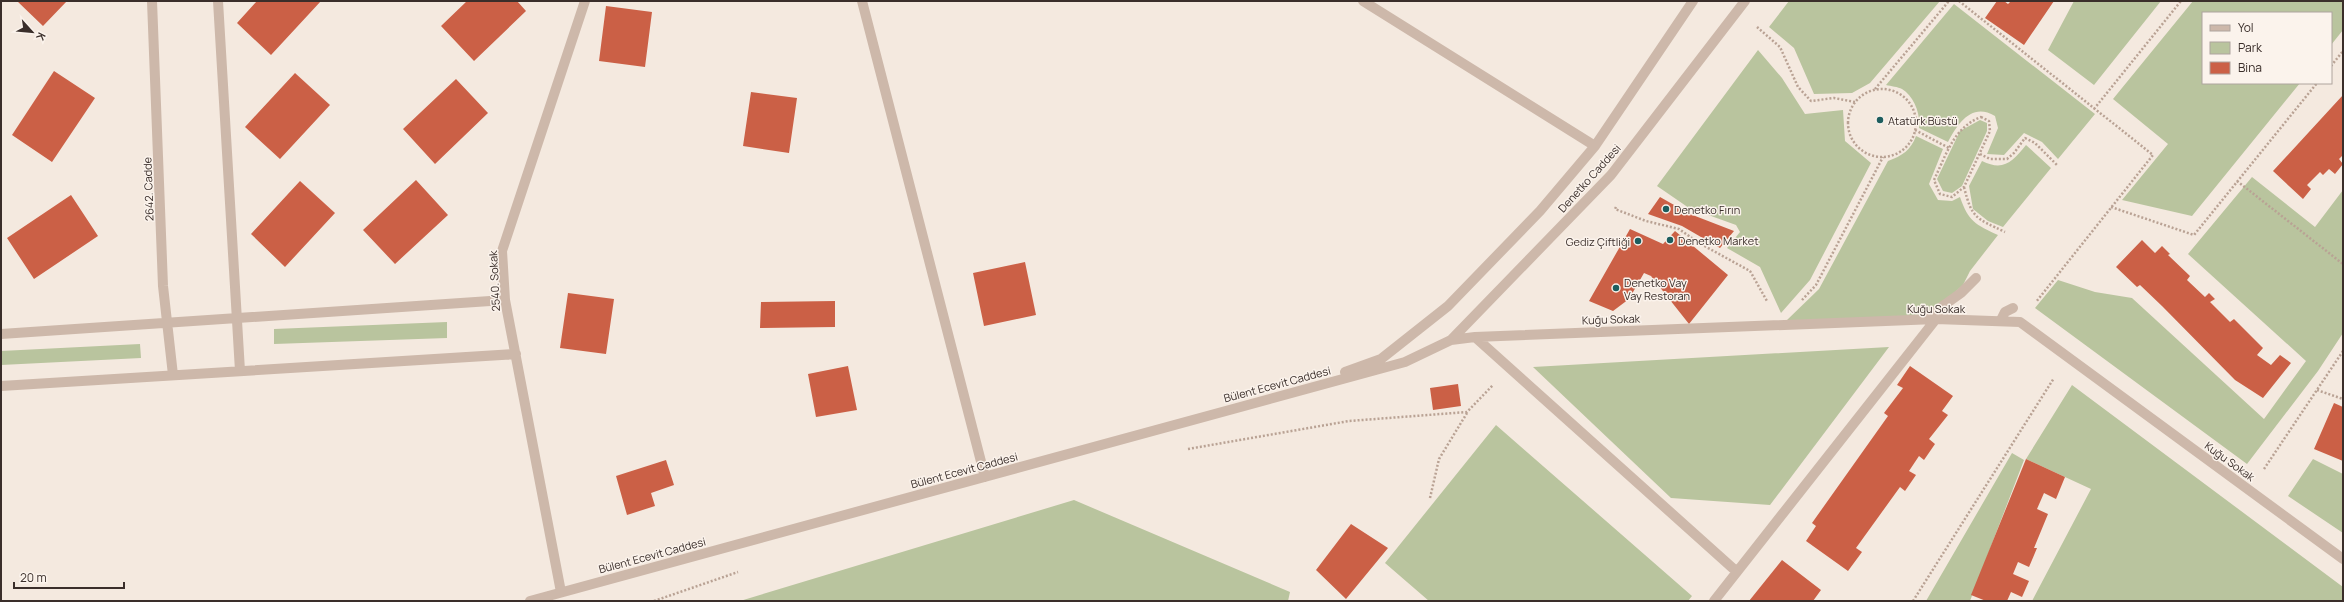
<svg xmlns="http://www.w3.org/2000/svg" width="2344" height="602" font-family="Manrope,sans-serif">
<style>
.green{fill:#b9c49e}
.building{fill:#cb6046}
.lines{fill:none;stroke-linecap:round;stroke-linejoin:round}
.path{stroke:#b9a294;stroke-width:2.5;stroke-dasharray:2 2;stroke-linecap:butt}
.minor{stroke:#cdb8aa;stroke-width:10}
.poi-dot{fill:#1d5d5e;stroke:#fbf3ec;stroke-width:1.5}
.labels{text-anchor:middle;dominant-baseline:central;stroke-width:3;stroke-linejoin:round;paint-order:stroke}
.poi-label{font-size:11px;fill:#3a2e2a;stroke:#fbf3ec;text-anchor:start}
.street-label{font-size:11px;fill:#3a2e2a;stroke:#fbf3ec}
</style>
<rect width="100%" height="100%" fill="#f4e9df"/>
<path class="green" d="M1789 1H1940L1870 83 1852 93 1814 94 1794 48 1769 27Z
M2074 1H2161L2094 85 2048 50Z
M2193 1H2343V30L2331 45V13H2203V83H2300L2192 216 2122 200 2168 144 2113 99Z
M1954 4 2095 114 2058 159 2042 142 2024 133 2004 155 1987 154 1998 128 1995 116C1972 102 1958 123 1948 142L1919 128C1921 115 1914 96 1902 89 1898 87 1891 86 1886 85Z
M1758 50 1782 78 1805 114 1843 110 1845 141 1871 163 1810 280 1781 313 1760 267 1727 248 1740 232 1736 225 1689 208 1657 186Z
M1980 120 1987 123V131L1962 186 1952 193 1943 191 1937 179 1960 131Z
M1916 136 1943 149 1929 184 1938 200 1952 201 1960 197C1968 221 1976 225 1998 235L1970 271 1963 285 1945 301 1923 316 1786 321 1819 289 1888 161C1902 156 1911 150 1916 136Z
M2026 145 2051 168 2003 227 1988 221 1973 209 1969 186 1982 161C2004 172 2013 161 2026 145Z
M2252 177 2315 227 2343 190V333L2318 371 2247 464 2035 308 2058 280 2095 292 2132 298 2264 419 2306 361 2188 254Z
M447 322V338L274 344V329Z
M140 344 141 358 1 365V351Z
M1889 347 1770 505 1671 498 1533 367Z
M2072 385 2343 587V601H2032L2091 489 2026 459Z
M1496 425 1692 596 1688 601H1429L1385 563Z
M2012 453 2024 460 1970 601H1926Z
M2313 459 2343 474V533L2288 496Z
M1074 500 1290 592 1288 601H740Z"/>
<path class="building" d="M17 1H67L43 26Z
M257 1H321L271 55 237 23Z
M467 1H517L526 11 474 61 441 26Z
M1997 1H2004L2008 4 2011 1H2054L2024 45 1985 18Z
M606 6 652 12 645 67 599 61Z
M54 71 95 98 52 162 12 135Z
M295 73 330 105 280 159 245 127Z
M456 79 488 113 435 164 403 129Z
M751 92 797 98 789 153 743 146Z
M2343 95V155L2339 159 2343 164 2335 174 2329 169 2323 175 2320 172 2307 185 2311 189 2303 199 2273 171Z
M416 180 448 215 395 264 363 230Z
M300 181 335 213 285 267 251 234Z
M71 195 98 236 34 279 7 238Z
M1660 197 1690 214 1734 231 1720 248 1682 226 1648 214Z
M1630 229 1663 244 1675 231 1728 275 1689 324 1651 276 1644 273 1629 299 1613 311 1589 301Z
M2142 240 2155 253 2162 246 2170 254 2168 255 2190 276 2187 280 2205 297 2209 293 2215 299 2210 302 2230 322 2234 319 2263 348 2257 355 2271 365 2280 355 2291 363 2263 398 2235 380 2162 306 2140 285 2137 287 2116 267Z
M1025 262 1036 315 984 326 973 273Z
M568 293 614 299 606 354 560 348Z
M835 301V327L760 328 761 302Z
M848 366 857 410 816 417 808 374Z
M1910 366 1953 396 1942 411 1948 415 1929 439 1935 444 1924 460 1919 456 1909 471 1916 475 1905 491 1900 487 1856 548 1862 552 1848 571 1806 541 1816 526 1812 523 1888 416 1884 413 1903 388 1897 385Z
M1458 384 1461 406 1433 410 1430 388Z
M2334 403 2343 407V461L2314 449Z
M2026 459 2065 477 2056 499 2044 493 2037 509 2048 514 2034 548H2037L2029 567 2018 562 2013 574 2029 581 2022 597 2011 592 2007 601H1986L1971 595Z
M666 460 674 485 651 493 655 506 627 515 616 476Z
M1351 524 1388 548 1346 599 1316 570Z
M1782 560 1821 590 1813 601H1749Z"/>
<g class="lines">
<path class="path" d="M1959 1 2153 155 2036 302
M1757 27 1780 47 1798 87 1811 101 1834 98 1855 102
M2331 66 2343 51
M1875 89 1949 1
M1848 123a34 34 0 1 1 68 0a34 34 0 1 1-68 0Z
M2094 109 2181 1
M1981 117 1989 121 1990 131 1964 187 1952 197 1940 194 1934 180C1946 155 1954 127 1981 117Z
M1915 130 1949 148
M1980 154 1990 159H2007L2014 153 2025 138 2035 143 2058 166
M2237 181 2343 264
M1964 187C1972 219 1976 218 2005 232
M1616 207 1615 209 1646 221 1679 229 1699 243 1750 271 1767 301
M2111 207 2194 235 2317 83
M1802 300 1816 285 1883 157
M2317 390 2343 399
M1188 449 1349 421 1467 412 1493 385
M2264 469 2343 351
M1430 498 1439 459 1467 413
M654 601 738 572
M1913 601 2054 378"/>
<path class="minor" d="M152 1 163 286 173 375
M218 1 240 371
M862 1 985 477
M1363 1 1595 146
M1926 318 1961 293 1976 278
M2003 321 2002 318 2005 312 2013 308
M1 334 505 300
M1475 337 1737 572
M1451 340 1611 175 1745 1
M1345 372 1381 359 1448 306 1540 211 1595 146 1693 1
M1 386 516 354
M561 592 505 300 502 251 585 1
M530 601 1405 362 1451 340 1475 337 1936 319 2020 322 2343 559
M1714 601 1936 319"/>
</g>
<g class="poi-dot">
<circle cx="1880" cy="120" r="4"/>
<circle cx="1666" cy="209" r="4"/>
<circle cx="1670" cy="240" r="4"/>
<circle cx="1638" cy="241" r="4"/>
<circle cx="1616" cy="288" r="4"/>
</g>
<g class="labels">
<g class="poi-label">
<text x="1888" y="120">Atatürk Büstü</text>
<text x="1674" y="209">Denetko Fırın</text>
<text x="1678" y="240">Denetko Market</text>
<text x="1630" y="241" text-anchor="end">Gediz Çiftliği</text>
<text x="1624" y="282">Denetko Vay<tspan x="1624" dy="13">Vay Restoran</tspan></text>
</g>
<g class="street-label">
<text transform="translate(1589 178) rotate(-48)">Denetko Caddesi</text>
<text transform="translate(148 189) rotate(-92)">2642. Cadde</text>
<text transform="translate(494 281) rotate(-93)">2540. Sokak</text>
<text x="1936" y="308">Kuğu Sokak</text>
<text transform="translate(1611 319) rotate(-2)">Kuğu Sokak</text>
<text transform="translate(1277 384) rotate(-15)">Bülent Ecevit Caddesi</text>
<text transform="translate(2230 461) rotate(36)">Kuğu Sokak</text>
<text transform="translate(964 470) rotate(-15)">Bülent Ecevit Caddesi</text>
<text transform="translate(652 555) rotate(-15)">Bülent Ecevit Caddesi</text>
</g>
</g>
<rect width="2344" height="602" fill="none" stroke="#3a2e2a" stroke-width="4"/>
<rect x="2202" y="12" width="130" height="72" fill="#fbf3ec" stroke="#aea49e"/>
<rect x="2210" y="25" width="20" height="6" fill="#cdb8aa" stroke="#aea49e"/>
<text x="2238" y="32" font-size="12" fill="#3a2e2a">Yol</text>
<rect x="2210" y="42" width="20" height="12" fill="#b9c49e" stroke="#aea49e"/>
<text x="2238" y="52" font-size="12" fill="#3a2e2a">Park</text>
<rect x="2210" y="62" width="20" height="12" fill="#cb6046" stroke="#aea49e"/>
<text x="2238" y="72" font-size="12" fill="#3a2e2a">Bina</text>
<g transform="translate(32 32) rotate(117)" stroke="#fbf3ec" stroke-width="3" paint-order="stroke">
<path d="M0-3L7 15L0 10L-7 15Z" fill="#3a2e2a"/>
<text y="-6" font-size="11" font-weight="bold" text-anchor="middle" fill="#3a2e2a">K</text>
</g>
<path d="M14 582v6h110v-6" fill="none" stroke="#3a2e2a" stroke-width="2"/>
<text x="20" y="582" font-size="12" fill="#3a2e2a" stroke="#fbf3ec" stroke-width="3" paint-order="stroke">20 m</text>
</svg>
